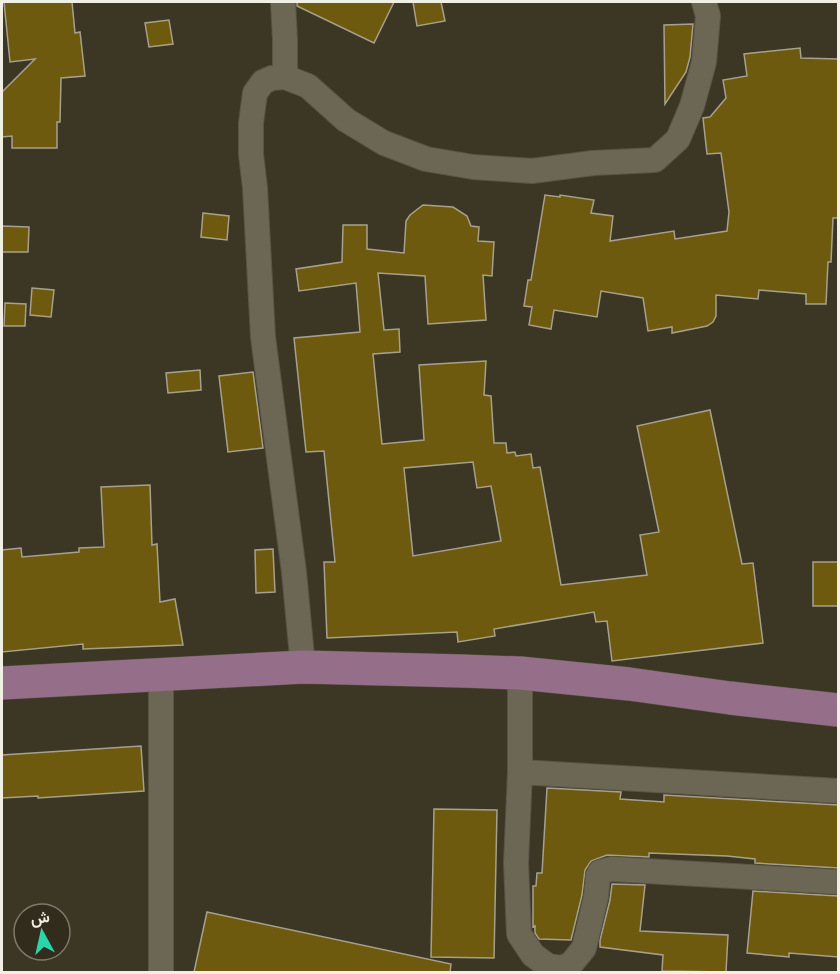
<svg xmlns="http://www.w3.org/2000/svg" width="840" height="974" font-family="'Asap Condensed',Vazirmatn,sans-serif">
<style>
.building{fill:#6d5a0e;stroke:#a7a18c;stroke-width:1.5;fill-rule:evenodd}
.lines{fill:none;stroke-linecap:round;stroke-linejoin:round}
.minor-casing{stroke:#595445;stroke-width:26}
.primary-casing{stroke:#595445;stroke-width:34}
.minor{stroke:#6c6754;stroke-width:24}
.primary{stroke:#956e8a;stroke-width:33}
</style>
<rect width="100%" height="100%" fill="#3c3625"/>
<path class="building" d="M4 2H72L75 33 80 32 85 76 61 78 60 122H57V148H12V136L2 137V92L35 59 10 62Z
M297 2H394L374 43 297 6Z
M413 2H441L445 21 417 26Z
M169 20 173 44 149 47 145 23Z
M693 24 690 57 686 72 665 104 664 25Z
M800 48 801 58 838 59V218H833L831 262H828L826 304H806V294L759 290 758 299 716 295V316L713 322 707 326 672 333V327L648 331 643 298 601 291 597 317 554 310 551 329 529 325 532 307 524 306 528 280H531L545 195 560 197V195L594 200 591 213 613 216 610 241 674 231 675 239 727 231 729 212 721 153 707 154 703 118 710 117 726 98 723 80 747 76 744 54Z
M423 205 453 207 467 216 471 226 479 227 478 241 494 242 492 276 483 275 486 320 428 324 425 276 378 273 384 330 399 329 400 352 373 354 382 444 424 440 419 365 486 361 484 395 491 396 494 443H506L507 453 515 452 516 456 531 454 533 468 540 467 561 585 647 575 640 535 659 532 637 426 710 410 742 564 753 563 763 643 612 661 607 621 596 622 594 612 494 629 495 636 458 642 457 632 327 638 324 562H335L324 451 306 452 294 338 360 332 356 283 299 291 296 269 342 262 343 225H367V249L404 253 406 221 410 215ZM473 462 477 488 491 486 501 541 413 556 404 468Z
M203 213 229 216 227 240 201 237Z
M2 226 29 227 28 252H2Z
M32 288 54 290 51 317 30 315Z
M5 303 26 304 25 326H4Z
M200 370 201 390 168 393 166 373Z
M253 372 263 448 228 452 219 376Z
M150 485 152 545 157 544 160 602 175 599 183 645 83 649V644L2 652V550L21 548 22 557 79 552V548L104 547 101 487Z
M273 549 275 592 256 593 255 550Z
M813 562H838V606H813Z
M141 746 144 791 38 798V796L2 798V755Z
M547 788 621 792 620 799 664 802V795L838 805V868L755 863V859L727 856 649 853V857L607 855 591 861 585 870 582 895 571 940 539 939 535 933V926L533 927V886H536L537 873H542Z
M434 809 497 810 494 958 431 957Z
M612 884 645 885 640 931 728 935 726 972 662 971 663 955 600 947V940L610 900Z
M753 891 838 896V957L789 953V957L747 953Z
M207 912 451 964 450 972H194Z"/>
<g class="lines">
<defs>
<path id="minor" d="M283 2 285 40V77L272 78 263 82 255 93 251 123V154L255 188 263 337 294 572 303 667
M285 77 308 86 346 120 384 143 426 159 473 167 532 171 593 163 655 160 678 139 692 106 704 62 708 16 704 2
M520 673V772L516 863 519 934 533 955 548 966 562 968 571 964 584 948 596 897 598 876 600 872 611 869 838 882
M161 674V972
M520 772 838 791"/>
<path id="primary" d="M2 683 303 667 462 671 520 673 629 684 730 698 838 710"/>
</defs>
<use href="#minor" class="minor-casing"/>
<use href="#primary" class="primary-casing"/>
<use href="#minor" class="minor"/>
<use href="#primary" class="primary"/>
</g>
<rect width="840" height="974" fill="none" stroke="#f1eee3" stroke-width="6"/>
<g transform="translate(42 932) rotate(352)"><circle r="28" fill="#312c1b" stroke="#7e7a6b" stroke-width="1.5"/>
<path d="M0-4.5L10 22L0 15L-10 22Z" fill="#2bd5ac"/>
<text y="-9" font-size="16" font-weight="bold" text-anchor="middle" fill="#f1eee3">ش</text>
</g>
</svg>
